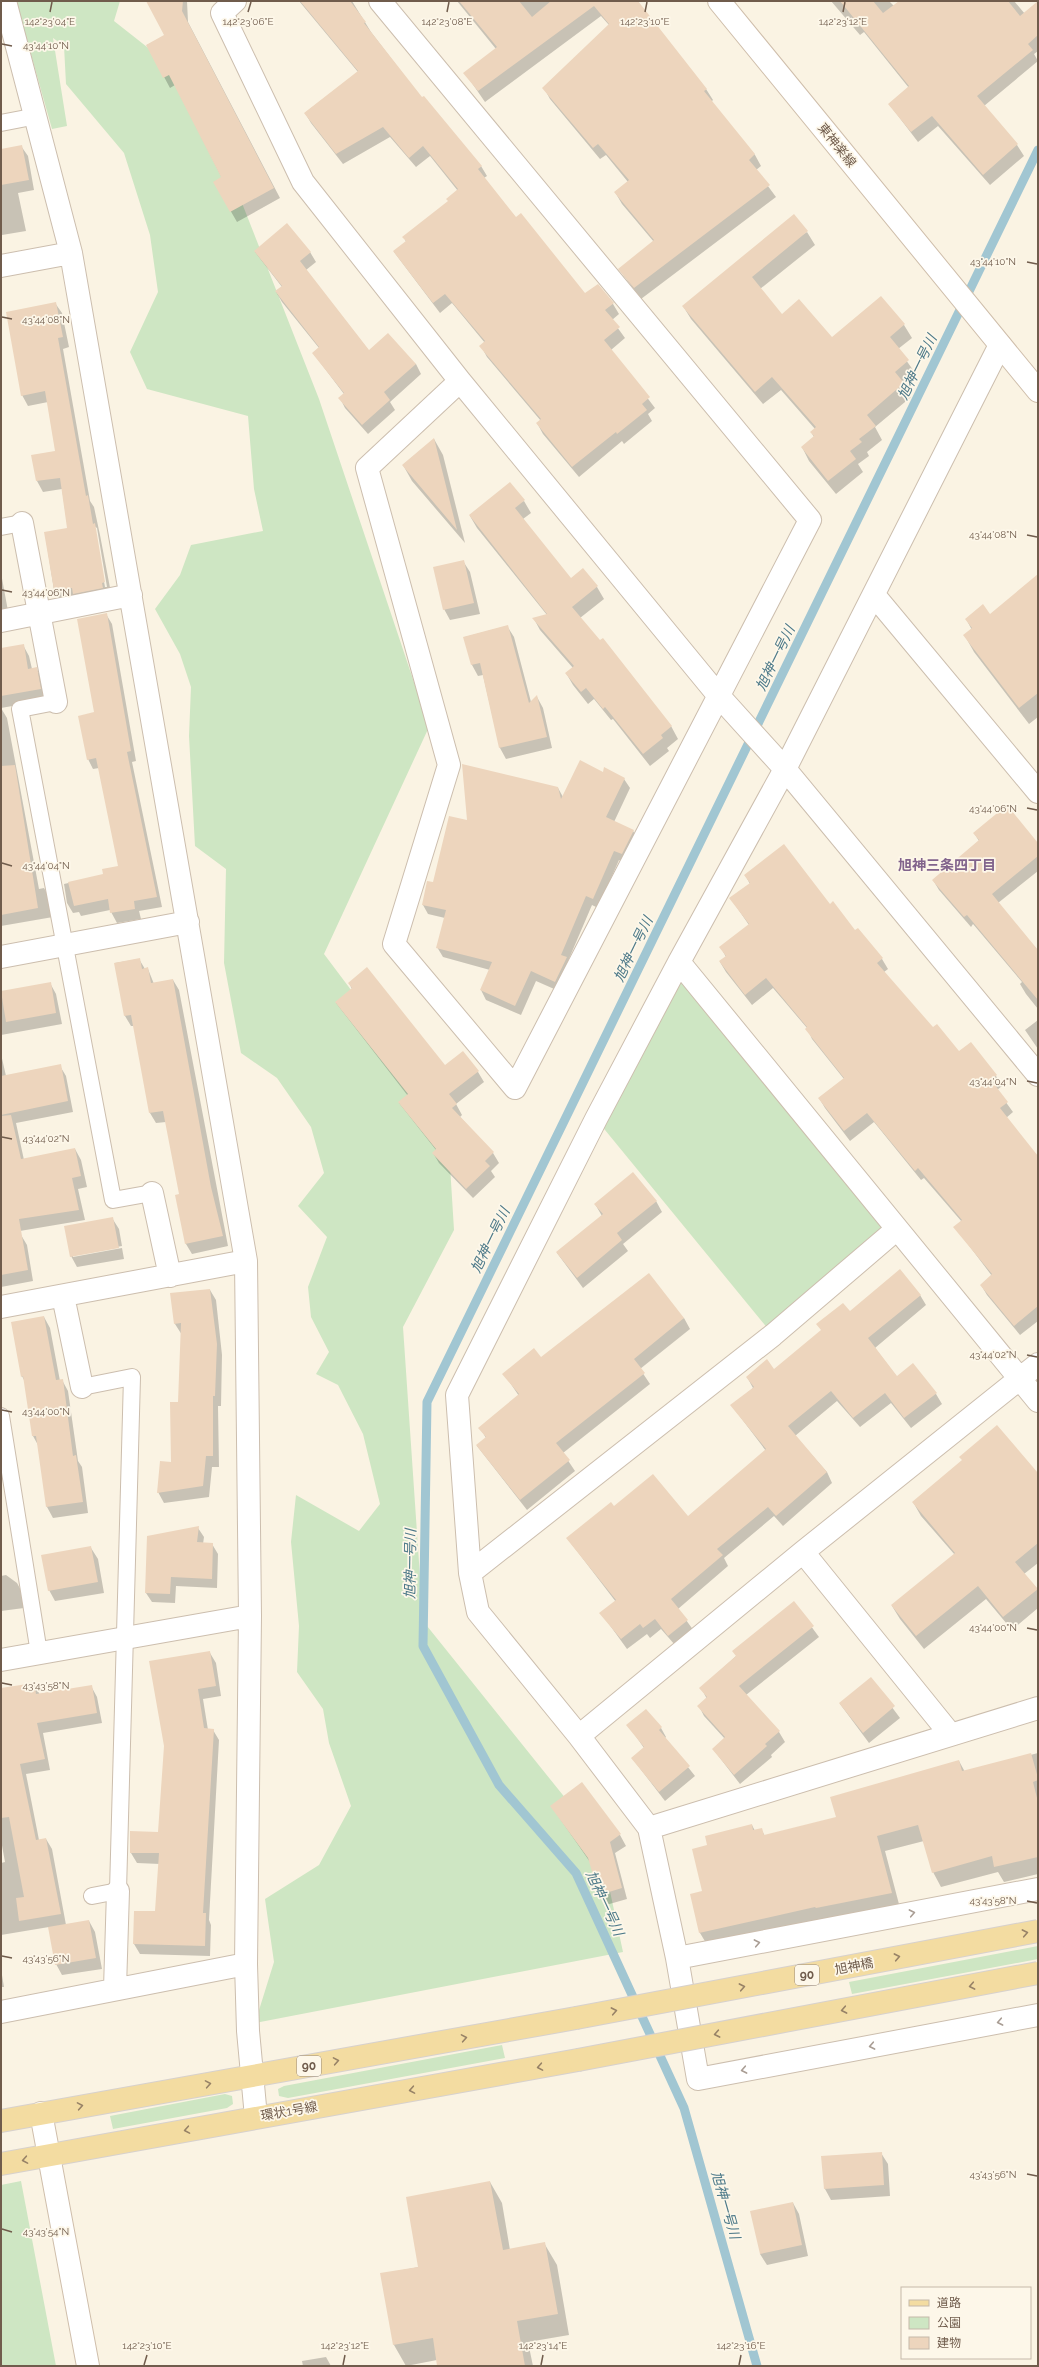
<svg xmlns="http://www.w3.org/2000/svg" width="1039" height="2367" font-family="Raleway,'Noto Sans JP',sans-serif">
<style>
.green{fill:#cee6c3}
.shadow{fill:#0003;fill-rule:evenodd}
.lines{fill:none;stroke-linecap:round;stroke-linejoin:round}
.stream{stroke:#a1c6d2;stroke-width:9}
.building{fill:#edd5bd}
.lane-casing{stroke:#ccbeae;stroke-width:18}
.street-casing{stroke:#ccbeae;stroke-width:24}
.secondary-casing{stroke:#cfbeab;stroke-width:24}
.primary-casing{stroke:#d7d1cd;stroke-width:24}
.lane{stroke:#fff;stroke-width:16}
.street{stroke:#fff;stroke-width:22}
.secondary{stroke:#fff;stroke-width:22}
.primary{stroke:#f3dca1;stroke-width:22}
.primary-bridge-casing{stroke:#d7d1cd;stroke-width:24;stroke-linecap:butt}
.primary-bridge{stroke:#f3dca1;stroke-width:22}
.oneway{stroke:#a99d94}
.oneway2{stroke:#978266}
.ticks{fill:none;stroke:#705c4c;stroke-width:1.5}
.labels{text-anchor:middle;dominant-baseline:central;stroke-width:3.5;stroke-linejoin:round;paint-order:stroke}
.shield{fill:#fdf7e9;stroke:#9a8a7b;stroke-width:1}
.shield-label{font-size:12px;font-weight:bold;fill:#705c4c}
.street-label{font-size:13px;fill:#705c4c;stroke:#fdf7e9}
.water-label{font-size:14px;font-style:italic;fill:#4b7888;stroke:#fdf7e9}
.neighbourhood-label{font-size:14px;font-weight:bold;fill:#82648c;stroke:#fdf7e9}
.ticks-label{font-size:10px;text-anchor:middle;fill:#705c4c;stroke:#fdf7e9;stroke-width:3.5;stroke-linejoin:round;paint-order:stroke}
</style>
<rect width="100%" height="100%" fill="#faf3e3"/>
<path class="green" d="M16 1H120L114 21 175 69 238 193 319 399 429 727 324 954 433 1099 449 1149 454 1230 403 1327 423 1621 599 1840 623 1952 255 2023 274 1962 265 1899 319 1865 351 1806 329 1743 323 1709 297 1672 299 1626 291 1542 296 1495 359 1531 380 1504 363 1434 338 1385 316 1374 329 1352 311 1317 308 1287 327 1237 298 1206 324 1173 311 1127 277 1078 241 1053 224 963 226 869 195 846 189 736 191 687 180 654 155 609 180 575 191 545 263 531 254 489 248 416 147 389 130 352 158 292 150 235 124 153 66 84 64 46 53 38 67 126 52 129Z
M679 962 897 1229 773 1335 596 1119Z
M1038 1946V1959L852 1994 849 1982Z
M502 2045 505 2058 288 2098 279 2096 278 2089 284 2086Z
M225 2094 232 2096 233 2104 227 2108 113 2129 110 2116Z
M21 2181 56 2366H1V2185Z"/>
<path class="shadow" d="M149 1H187L188 22 280 198 237 222 214 182 222 178 175 85 170 88 147 45 165 36Z
M299 1H352L371 32 422 99 481 166 487 176 484 178 516 218 585 294 598 285 613 304 619 314 612 320 625 338 611 350 655 408 648 414 652 421 624 444 622 441 579 477 543 434 537 423 541 421 487 357 481 346 485 343 452 303 440 313 394 252 406 242 404 237 449 202 458 191 430 156 416 167 390 137 343 164 311 123 305 113 358 72Z
M457 1H637L706 89 713 100 711 102 755 155 761 166 756 170 776 197 641 299 619 269 654 242 622 204 615 192 628 182 606 155 600 159 550 99 544 88 609 25 601 16 485 102 465 73 496 49Z
M831 1H889L894 6 918 1H1014L1025 14 1038 12V51L1034 54 1038 61 984 106 1017 145 1024 156 990 185 938 126 918 142 889 104 909 88 864 32 860 35Z
M21 146 28 156 34 190 18 193 26 231 2 235 1 150Z
M807 232 815 245 760 289 781 315 832 339 881 298 904 325 912 338 898 349 916 374 904 384 911 397 875 427 882 440 867 452 869 456 858 464 863 472 836 494 809 461 802 447 814 437 811 432 815 429 781 390 763 404 691 319 683 306Z
M255 252H310L316 262 306 270 369 351 416 364 421 374 390 402 395 410 368 434 345 408 340 398 344 394 313 353 319 348 282 302 276 292 282 287Z
M55 303 62 313 69 347 63 349 90 501 94 507 100 535 111 593 61 601 54 590 45 533 68 529 62 489 43 492 37 481 32 456 57 452 48 402 28 406 22 395ZM94 526 97 528 107 587H105Z
M434 439 443 455 465 543 412 481 403 465Z
M524 501 531 513 523 519 571 580 597 587 604 599 580 618 671 726 678 739 667 748 669 751 650 766 613 719 611 720 594 699 588 704 573 685 566 673 573 668 540 630 534 619 547 615 477 528 470 516Z
M463 561 470 572 480 614 450 620 444 609Z
M1 573 8 611 1 612Z
M1038 576V717L1029 724 974 652 965 636 972 630 966 619 990 615Z
M106 614 112 624 136 761 132 762 162 907 139 911 141 919 117 923 110 910 81 916 79 912 73 913 67 903 64 884 104 875 119 867 99 768 93 769 88 759 95 713Z
M507 626 514 637 531 702 537 697 543 708 552 748 506 759 500 748 483 675 478 676 472 665 465 637Z
M23 645 29 656 32 669 36 668 42 679 46 700 1 708V649Z
M1 708 7 718 39 889 44 888 50 899 53 917 1 926Z
M603 773 624 779 630 788 614 822 633 831 639 840 628 864 619 860 598 908 592 905 568 961 572 968 561 992 536 981 521 1015 486 1000 481 990 490 970 443 957 437 947 445 918 428 914 423 905 469 821 558 788 563 797Z
M974 833 1038 845V871L998 903 1038 951V1009L1026 994 1020 984 1022 982 973 924 971 927 939 890 933 880 979 841Z
M745 875 829 905 855 932 858 929 882 959 888 969 884 972 933 1029 959 1053 996 1076 1002 1086 997 1090 1013 1112 1006 1118 1038 1157V1321L1020 1335 987 1295 981 1285 992 1276 955 1227 962 1222 924 1178 921 1180 874 1122 850 1141 825 1108 819 1098 844 1079 812 1039 807 1028 773 988 752 1005 726 972 720 962 726 957 721 948 749 925 731 899 750 884Z
M139 959 145 969H148L154 984 173 980 179 990 228 1246 192 1254 186 1244 180 1195 166 1122 156 1123 150 1113 134 1026H131L125 1016 115 963Z
M50 983 56 994 62 1024 1 1035V996Z
M349 983 445 1066 478 1072 484 1082 456 1104 462 1115 460 1117 493 1153 499 1163 491 1171 495 1177 473 1198 439 1163 433 1153 436 1150 399 1103 408 1096 336 1003 352 989Z
M1038 1020V1049L1025 1030Z
M1 1054 6 1076 60 1066 66 1076 73 1112 16 1123 24 1160 75 1149 81 1160 87 1187 78 1189 85 1220 8 1233 1 1218Z
M656 1201 662 1212 623 1244 628 1251 583 1288 557 1253 602 1216 595 1204Z
M112 1218 119 1229 122 1246 73 1255V1257L122 1248 124 1259 77 1267 71 1256Z
M21 1235 27 1245 33 1281 1 1287V1238Z
M210 1290 216 1300 222 1355 221 1406H218L219 1467H212L209 1497 164 1503 158 1492 172 1464 179 1403 182 1335 175 1324 171 1294Z
M920 1295 926 1305 875 1348 897 1377 936 1394 942 1404 911 1428 891 1403 860 1427 837 1401 795 1436 827 1472 832 1483 783 1526 774 1516 724 1558 728 1566 678 1609 694 1631 675 1645 661 1629 650 1638 647 1634 627 1649 601 1613 616 1602 567 1538 614 1507 688 1517 766 1451 732 1406 753 1388 747 1377 774 1370 850 1312Z
M44 1317 50 1328 60 1381 62 1380 68 1391 78 1461 82 1467 88 1513 53 1518 47 1507 38 1445 33 1436 25 1382 22 1376Z
M684 1318 690 1329 640 1369 650 1384 563 1453 575 1471 527 1510 477 1446 486 1438 480 1428 519 1396 504 1374 541 1358Z
M1038 1475V1563L1024 1574 1038 1591V1608L1012 1630 986 1599 924 1649 900 1619 892 1606 955 1555 921 1516 913 1502Z
M198 1528 204 1537 203 1544H212L218 1554 217 1588 176 1586 175 1603 152 1602 146 1593Z
M91 1548 98 1559 104 1593 55 1601 49 1590Z
M6 1575 17 1583 23 1594 24 1608 1 1611V1576Z
M794 1603 819 1637 746 1695 779 1732 785 1742 771 1755 772 1757 740 1784 713 1749 725 1739 704 1716 699 1706 707 1699 701 1688Z
M210 1653 216 1663 221 1696 203 1699 208 1730H213L219 1740 209 1920 211 1925 210 1956 140 1954 134 1944 156 1912 160 1864 137 1863 131 1853 159 1833 165 1746Z
M871 1679 900 1718 869 1743 840 1704Z
M34 1684 40 1695 91 1686 97 1697 102 1723 43 1733 50 1770 26 1774 39 1840 46 1839 52 1849 66 1925 89 1921 95 1932 102 1969 62 1975 56 1964 49 1927 1 1935V1863L5 1862 1 1840V1689Z
M628 1725 661 1728 666 1737 665 1738 695 1776 665 1801 632 1758 644 1748Z
M1038 1753V1874L1004 1882 998 1872 941 1887 933 1872 924 1841 885 1851 900 1908 709 1948 700 1933 691 1895 703 1892 708 1846 752 1825 755 1831 761 1829 765 1836 837 1818 959 1761 965 1772Z
M551 1806 620 1835 626 1846 615 1853 627 1899 606 1905 600 1894 590 1862Z
M1 1969 4 1987H1Z
M881 2153 888 2164 890 2196 831 2200 825 2189 822 2157Z
M490 2182 502 2203 510 2250 544 2243 557 2265 569 2335 528 2342 533 2366H438L437 2360 406 2366 394 2345 381 2274 419 2267Z
M793 2203 799 2214 808 2256 767 2265 760 2254Z
M326 2357 331 2366H303L302 2361Z"/>
<g class="lines">
<path class="stream" d="M757 2366 684 2108 576 1873 499 1785 423 1646 427 1402 1038 150"/>
</g>
<path class="building" d="M146 1H183L182 11 274 188 230 212 213 182 221 177 169 75 163 78 146 45 164 35Z
M300 1H350L366 22 364 23 422 97 424 96 482 166 478 169 516 217 521 213 585 293 598 284 614 303 605 310 620 327 604 340 650 397 642 404 647 410 617 434 616 432 572 467 536 423 541 419 479 346 485 341 445 294 433 303 393 251 406 241 402 237 448 201 446 199 458 189 423 146 409 158 383 127 336 154 304 113 358 71Z
M459 1H519L532 17 551 1H638L707 89 704 91 755 154 749 160 770 185 634 288 618 269 654 240 614 192 629 180 598 144 593 148 542 88 609 24 594 6 478 91 463 73 497 47Z
M840 1H873L883 13 899 1H1008L1020 16 1038 1V35L1028 44 1033 50 977 96 1018 144 983 175 932 116 911 132 888 104 909 86Z
M22 145 29 180 1 185V149Z
M794 214 808 231 752 277 782 314 799 299 832 337 881 296 905 324 890 337 909 360 895 372 904 383 867 415 876 426 859 439 862 442 850 451 856 459 828 481 801 447 814 436 810 432 816 427 772 377 755 392 682 306Z
M287 223 311 252 300 261 369 350 388 333 416 364 384 392 390 400 362 425 338 398 344 393 312 353 319 347 275 291 282 286 254 251Z
M56 302 63 337 58 338 86 496 88 495 93 524 95 523 105 582 102 583 103 588 73 594 72 588 54 590 44 532 67 528 60 478 36 481 31 455 55 451 45 391 21 396 6 312Z
M434 438 457 530 402 465Z
M510 482 525 500 515 508 571 578 583 568 598 586 572 607 600 640 603 638 672 726 661 735 663 738 643 754 605 707 603 709 586 688 581 692 565 673 574 666 532 618 547 614 469 515Z
M464 560 474 603 443 610 433 567Z
M1038 574V693L1019 708 963 635 972 628 965 619 983 604 990 614Z
M107 613 131 751 127 752 157 897 134 901 135 909 110 913 108 899 74 906 68 882 103 874 102 869 118 866 96 758 87 760 78 716 94 712 77 619Z
M508 625 529 703 537 695 547 737 499 748 480 663 471 665 463 637Z
M24 644 28 669 37 667 41 689 1 696V648Z
M580 760 603 772 604 767 625 778 606 817 634 830 622 854 614 851 593 899 586 896 561 955 567 957 555 982 531 971 515 1006 480 990 492 962 436 948 446 910 422 905 427 881 433 882 449 816 467 820 462 764 558 787 561 799Z
M15 765 38 908 1 915V766Z
M1007 805 1038 843V856L992 894 1038 950V1000L967 915 964 917 932 880 979 840 973 833Z
M784 844 830 904 833 901 855 930 858 928 883 958 877 963 933 1027 937 1024 959 1051 971 1042 997 1075 991 1080 1008 1102 1000 1108 1038 1156V1306L1014 1326 980 1285 992 1274 953 1227 962 1220 918 1168 915 1171 867 1113 844 1131 818 1098 844 1078 805 1029 807 1027 766 978 745 995 719 961 726 956 719 947 749 924 729 898 750 883 744 875Z
M140 958 142 969 148 967 151 983 173 979 211 1187 223 1236 185 1244 175 1195 179 1194 163 1111 149 1113 131 1015 124 1016 114 963Z
M367 967 445 1065 463 1051 479 1071 449 1094 457 1104 452 1108 494 1152 485 1161 490 1166 466 1189 432 1153 436 1149 398 1102 408 1094 335 1002 352 988 348 983Z
M51 982 56 1013 6 1022 1 991Z
M61 1064 68 1101 1 1115V1076Z
M11 1115 21 1159 75 1148 81 1176 72 1178 79 1210 19 1219 28 1270 1 1275V1116Z
M633 1172 657 1201 617 1233 622 1240 577 1278 556 1252 603 1214 594 1204Z
M113 1217 119 1248 70 1257 64 1226Z
M900 1269 921 1295 868 1338 897 1376 913 1363 937 1393 904 1418 885 1393 853 1418 831 1391 788 1426 827 1472 776 1516 768 1507 717 1549 723 1555 671 1599 688 1620 668 1636 655 1619 643 1628 640 1624 621 1639 599 1613 616 1600 566 1538 611 1502 614 1506 653 1474 688 1516 766 1449 730 1405 754 1387 746 1377 767 1359 774 1369 821 1330 816 1324 843 1303 850 1311Z
M649 1273 684 1318 634 1359 645 1373 556 1443 570 1460 520 1500 476 1445 486 1437 478 1428 519 1394 502 1374 534 1348 541 1357Z
M210 1289 217 1344 215 1396H213V1456H206L203 1486 157 1493 160 1461 171 1462 170 1402H178L181 1323 174 1324 170 1293Z
M44 1316 56 1380 63 1379 73 1456 76 1455 83 1502 46 1507 36 1436H32L23 1376 21 1377 11 1322Z
M997 1425 1038 1473V1543L1015 1562 1038 1589 1003 1617 978 1586 916 1636 891 1605 955 1553 912 1502 962 1460 959 1457Z
M199 1526 197 1542 213 1543 212 1579 171 1577 170 1594 145 1593 147 1536Z
M91 1546 98 1582 48 1591 41 1555Z
M794 1601 814 1626 739 1686 780 1731 765 1744 767 1746 734 1775 712 1749 725 1737 697 1706 707 1697 699 1688 736 1656 732 1651Z
M210 1651 216 1686 198 1689 204 1728 214 1729 203 1913H206L205 1946 133 1944 134 1911H155L159 1853H130V1831L158 1832 164 1746 149 1661Z
M871 1677 895 1706 863 1733 839 1703Z
M34 1683 36 1694 92 1685 97 1713 37 1723 45 1759 20 1764 36 1840 46 1838 61 1914 19 1921 16 1898 24 1897 9 1817 1 1818V1688Z
M646 1709 662 1727 659 1730 690 1766 659 1792 631 1758 644 1747 626 1725Z
M1031 1753 1038 1778V1780L1033 1782 1038 1802V1857L994 1867 992 1856 932 1873 918 1825 877 1836 892 1893 816 1908 815 1907 699 1933 690 1894 702 1891 692 1849 707 1845 705 1836 752 1824 753 1830 762 1828 764 1835 836 1817 830 1797 959 1760 962 1771Z
M582 1782 621 1834 610 1842 622 1888 599 1895 588 1858 550 1806Z
M89 1920 96 1958 55 1965 48 1927Z
M882 2152 884 2185 824 2189 821 2156Z
M490 2181 503 2250 545 2242 558 2314 517 2321 525 2366H437L433 2338 393 2345 380 2273 418 2267 406 2197Z
M793 2202 802 2245 760 2254 750 2211Z"/>
<g class="lines">
<defs>
<path id="lane" d="M1 123 37 116
M1 527 22 523
M56 702 20 709 113 1200 152 1193
M82 1387 132 1377 118 1891 92 1896
M1 1416 39 1653"/>
<path id="street" d="M5 1 71 253 246 1261 250 1616 246 1964 248 2031 256 2117
M235 1 222 13 303 182 460 381 718 695 785 769 1038 1075
M380 1 810 520 515 1088 394 944 449 765 367 468 460 381
M1 266 71 253
M1000 345 785 769 679 962 596 1119 457 1395 470 1573 478 1612 579 1736 649 1828 677 1958 698 2079 1038 2015
M22 523 56 702
M874 595 1038 792
M1 621 131 595
M1 957 188 922
M679 962 1038 1401
M152 1193 170 1276
M63 1296 82 1387
M1 1307 246 1261
M803 1552 951 1735
M470 1573 773 1335 897 1229
M1 1660 250 1616
M579 1736 803 1552 1038 1364
M649 1828 1038 1708
M677 1958 1038 1889
M115 1988 118 1891
M1 2012 246 1964"/>
<path id="secondary" d="M719 1 1038 391
M41 2113 88 2366"/>
<path id="primary" d="M1 2121 576 2018
M1 2164 578 2060"/>
</defs>
<use href="#lane" class="lane-casing"/>
<use href="#street" class="street-casing"/>
<use href="#secondary" class="secondary-casing"/>
<use href="#primary" class="primary-casing"/>
<use href="#lane" class="lane"/>
<use href="#street" class="street"/>
<use href="#secondary" class="secondary"/>
<use href="#primary" class="primary"/>
<defs>
<path id="primary-bridge" d="M576 2018 1038 1931
M578 2060 1038 1973"/>
</defs>
<use href="#primary-bridge" class="primary-bridge-casing"/>
<use href="#primary-bridge" class="primary-bridge"/>
</g>
<defs><path id="oneway-chevron" d="M-2-3.5L2.5 0L-2 3.5" fill="none" stroke-width="1.6" stroke-linecap="round" stroke-linejoin="round"/></defs>
<g class="oneway">
<use href="#oneway-chevron" transform="translate(912 1913) rotate(-11)"/>
<use href="#oneway-chevron" transform="translate(757 1943) rotate(-11)"/>
<use href="#oneway-chevron" transform="translate(1000 2022) rotate(169)"/>
<use href="#oneway-chevron" transform="translate(872 2046) rotate(169)"/>
<use href="#oneway-chevron" transform="translate(744 2070) rotate(169)"/>
</g>
<g class="oneway2">
<use href="#oneway-chevron" transform="translate(1025 1933) rotate(-11)"/>
<use href="#oneway-chevron" transform="translate(897 1957) rotate(-11)"/>
<use href="#oneway-chevron" transform="translate(972 1986) rotate(169)"/>
<use href="#oneway-chevron" transform="translate(742 1987) rotate(-11)"/>
<use href="#oneway-chevron" transform="translate(844 2010) rotate(169)"/>
<use href="#oneway-chevron" transform="translate(614 2011) rotate(-11)"/>
<use href="#oneway-chevron" transform="translate(717 2034) rotate(169)"/>
<use href="#oneway-chevron" transform="translate(464 2038) rotate(-10)"/>
<use href="#oneway-chevron" transform="translate(336 2061) rotate(-10)"/>
<use href="#oneway-chevron" transform="translate(540 2067) rotate(170)"/>
<use href="#oneway-chevron" transform="translate(208 2084) rotate(-10)"/>
<use href="#oneway-chevron" transform="translate(412 2090) rotate(170)"/>
<use href="#oneway-chevron" transform="translate(80 2106) rotate(-10)"/>
<use href="#oneway-chevron" transform="translate(187 2130) rotate(170)"/>
<use href="#oneway-chevron" transform="translate(25 2160) rotate(170)"/>
</g>
<path class="ticks" d="M50 12 52 2M248 12 251 2M447 12 449 2M645 12 647 2M843 12 845 2M2 44 12 46M1027 262 1037 264M2 317 12 319M1027 535 1037 537M2 590 12 592M1027 808 1037 810M2 863 12 866M1027 1081 1037 1083M2 1137 12 1139M1027 1355 1037 1357M2 1410 12 1412M1027 1628 1037 1630M2 1683 12 1685M1027 1901 1037 1903M2 1956 12 1958M1027 2174 1037 2176M2 2229 12 2232M144 2365 147 2355M343 2365 345 2355M541 2365 543 2355M739 2365 741 2355"/>
<g class="labels">
<g class="shield">
<rect x="795" y="1965" width="24" height="20" rx="3"/>
<rect x="297" y="2056" width="24" height="20" rx="3"/>
</g>
<g class="shield-label">
<text x="807" y="1975">90</text>
<text x="309" y="2066">90</text>
</g>
<g class="street-label">
<text transform="translate(837 145) rotate(51)">東神楽線</text>
<text transform="translate(854 1966) rotate(-11)">旭神橋</text>
<text transform="translate(289 2111) rotate(-10)">環状1号線</text>
</g>
<g class="water-label">
<text transform="translate(917 367) rotate(-64)">旭神一号川</text>
<text transform="translate(775 658) rotate(-64)">旭神一号川</text>
<text transform="translate(633 949) rotate(-64)">旭神一号川</text>
<text transform="translate(490 1240) rotate(-64)">旭神一号川</text>
<text transform="translate(410 1564) rotate(-89)">旭神一号川</text>
<text transform="translate(605 1903) rotate(65)">旭神一号川</text>
<text transform="translate(726 2205) rotate(74)">旭神一号川</text>
</g>
<g class="neighbourhood-label">
<text x="947" y="865">旭神三条四丁目</text>
</g>
</g>
<g class="ticks-label">
<text x="50" y="25">142°23'04"E</text>
<text x="248" y="25">142°23'06"E</text>
<text x="447" y="25">142°23'08"E</text>
<text x="645" y="25">142°23'10"E</text>
<text x="843" y="25">142°23'12"E</text>
<text x="46" y="49">43°44'10"N</text>
<text x="993" y="265">43°44'10"N</text>
<text x="46" y="323">43°44'08"N</text>
<text x="993" y="538">43°44'08"N</text>
<text x="46" y="596">43°44'06"N</text>
<text x="993" y="812">43°44'06"N</text>
<text x="46" y="869">43°44'04"N</text>
<text x="993" y="1085">43°44'04"N</text>
<text x="46" y="1142">43°44'02"N</text>
<text x="993" y="1358">43°44'02"N</text>
<text x="46" y="1415">43°44'00"N</text>
<text x="993" y="1631">43°44'00"N</text>
<text x="46" y="1689">43°43'58"N</text>
<text x="993" y="1904">43°43'58"N</text>
<text x="46" y="1962">43°43'56"N</text>
<text x="993" y="2178">43°43'56"N</text>
<text x="46" y="2235">43°43'54"N</text>
<text x="147" y="2349">142°23'10"E</text>
<text x="345" y="2349">142°23'12"E</text>
<text x="543" y="2349">142°23'14"E</text>
<text x="741" y="2349">142°23'16"E</text>
</g>
<rect width="1039" height="2367" fill="none" stroke="#705c4c" stroke-width="4"/>
<rect x="901" y="2287" width="130" height="72" fill="#fdf7e9" stroke="#c5b9aa"/>
<rect x="909" y="2300" width="20" height="6" fill="#f3dca1" stroke="#c5b9aa"/>
<text x="937" y="2307" font-size="12" fill="#705c4c">道路</text>
<rect x="909" y="2317" width="20" height="12" fill="#cee6c3" stroke="#c5b9aa"/>
<text x="937" y="2327" font-size="12" fill="#705c4c">公園</text>
<rect x="909" y="2337" width="20" height="12" fill="#edd5bd" stroke="#c5b9aa"/>
<text x="937" y="2347" font-size="12" fill="#705c4c">建物</text>
</svg>
